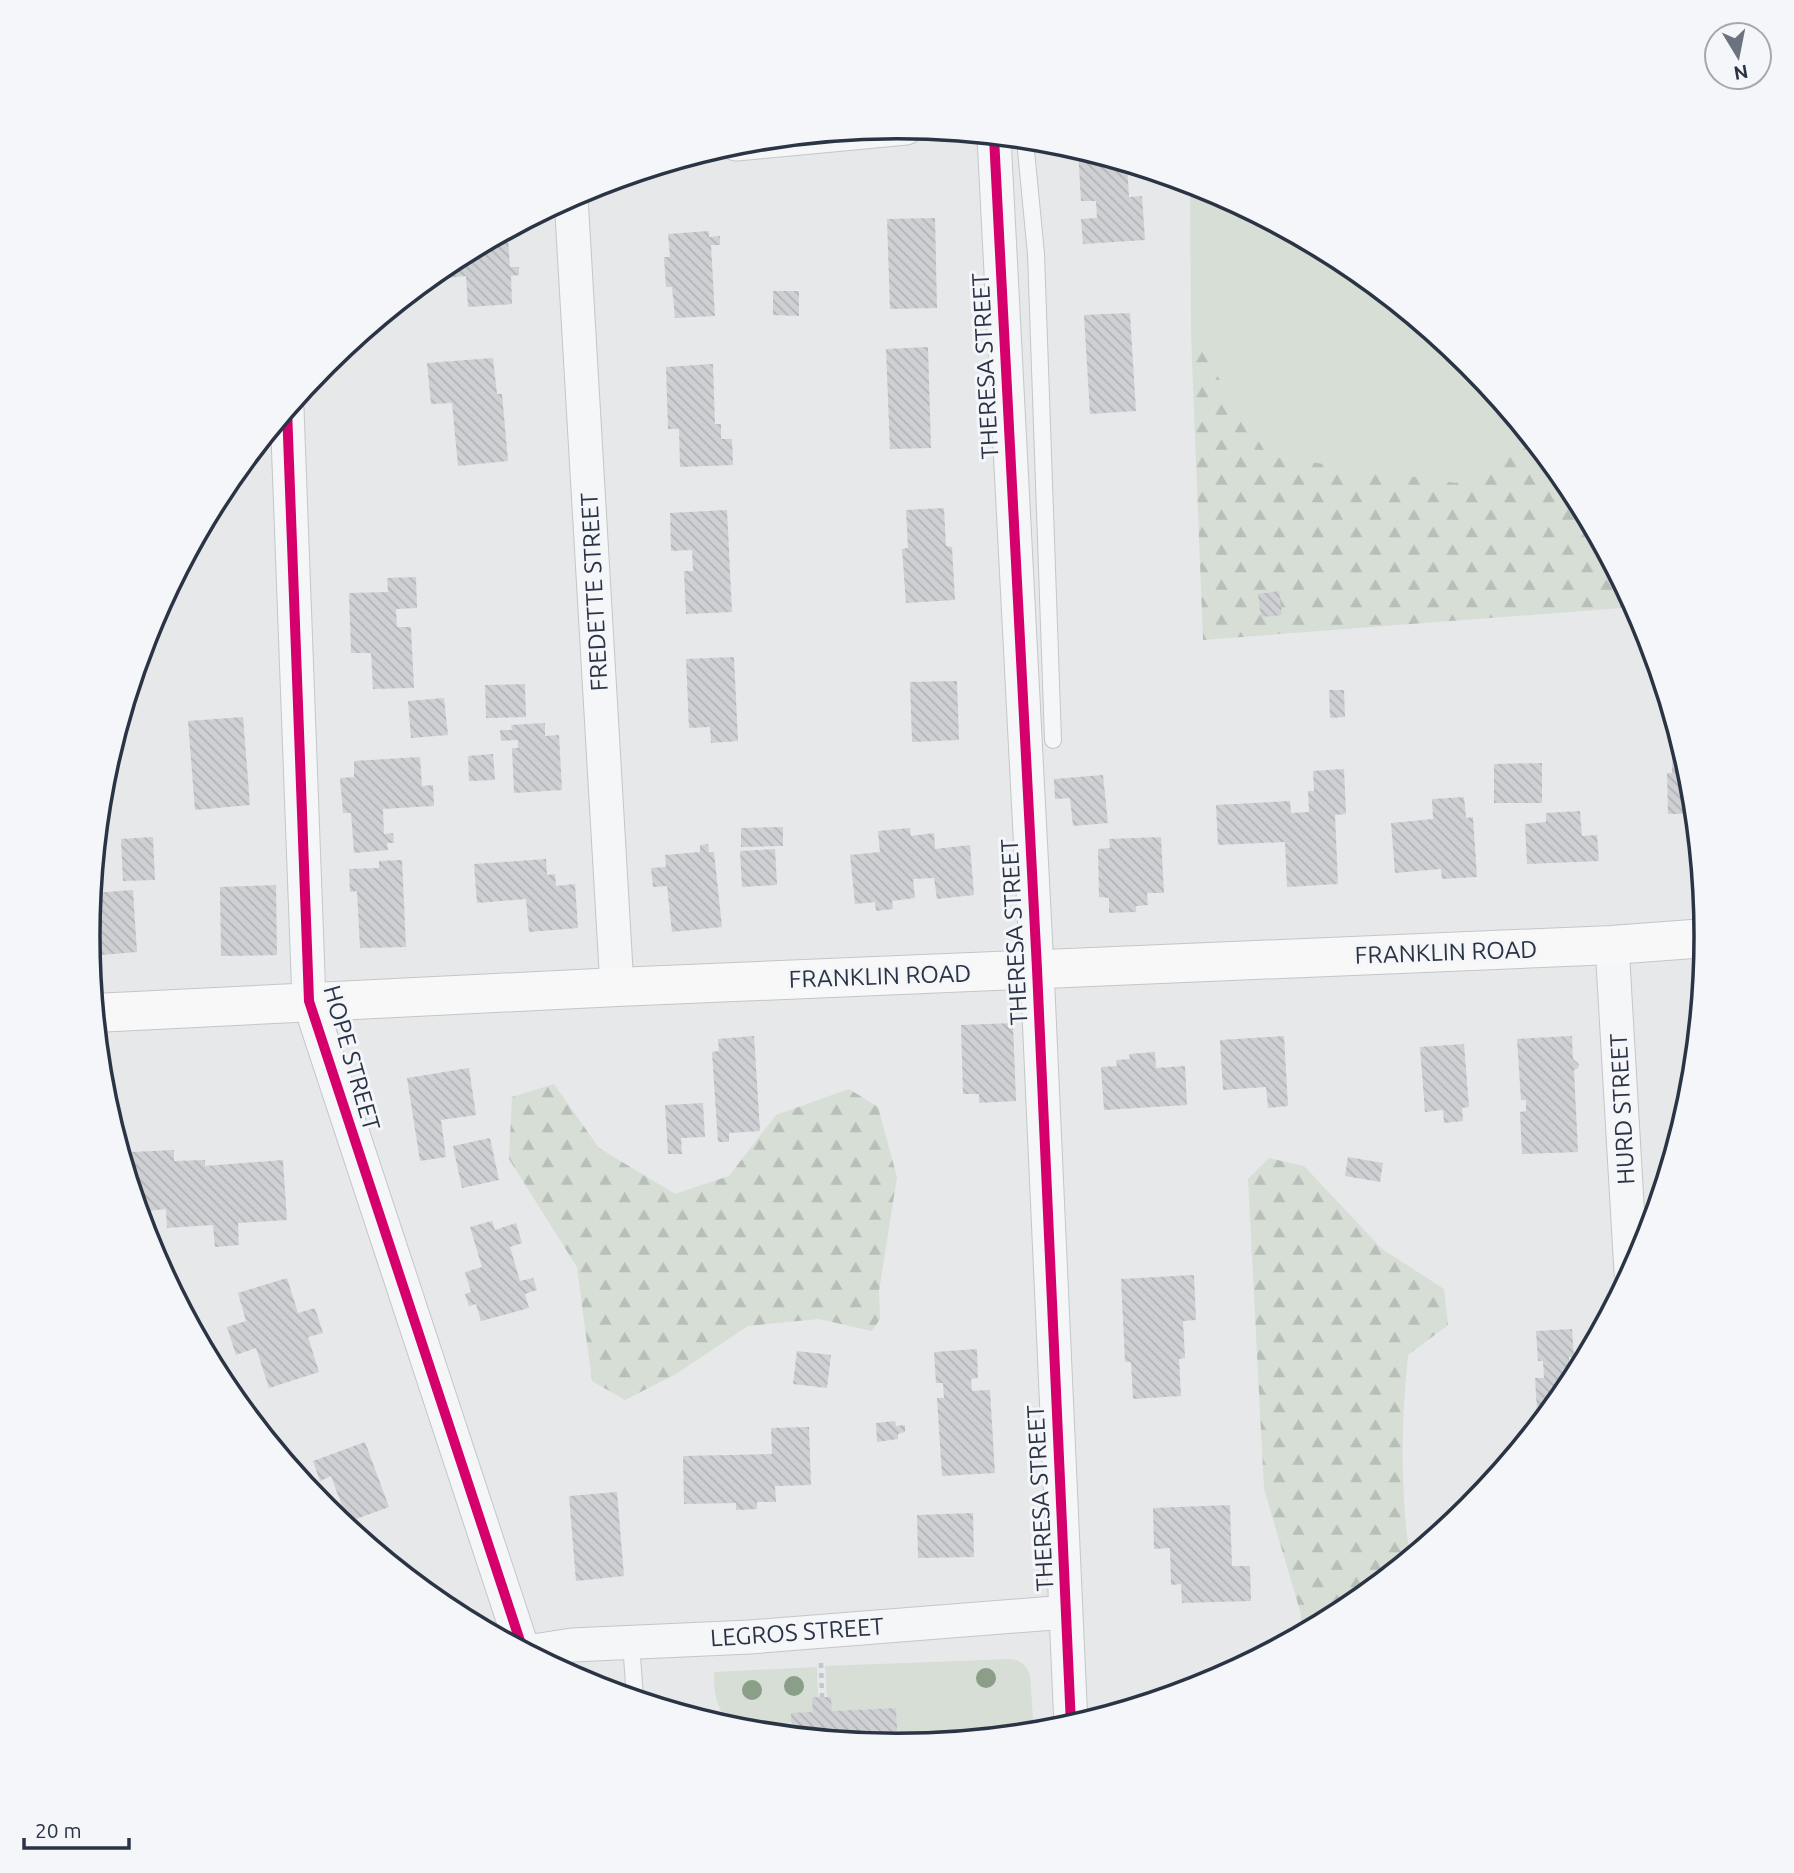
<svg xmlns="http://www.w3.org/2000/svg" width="1794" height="1873" font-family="Ubuntu,sans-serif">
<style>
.green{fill:#d6ded6}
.forest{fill:url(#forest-firs)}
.building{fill:url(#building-back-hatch)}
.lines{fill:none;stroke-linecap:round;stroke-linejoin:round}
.lane-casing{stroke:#c4c6c8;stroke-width:18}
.street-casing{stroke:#c4c6c8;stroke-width:35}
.secondary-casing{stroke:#c4c6c8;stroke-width:40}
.path{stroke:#c5c6ca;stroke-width:4.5;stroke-dasharray:5 5;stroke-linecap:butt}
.lane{stroke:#f5f6f7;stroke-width:16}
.street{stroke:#f5f6f7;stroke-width:33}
.secondary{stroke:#f8f8f8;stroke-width:38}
.cycleway-casing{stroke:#f4f6f9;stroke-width:15}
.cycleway{stroke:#d6006c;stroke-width:10}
.tree{fill:#8a9e88}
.labels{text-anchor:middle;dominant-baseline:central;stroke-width:6;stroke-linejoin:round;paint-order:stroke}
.street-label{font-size:24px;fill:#2b3445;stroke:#f4f6f9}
.rim{fill:none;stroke:#2b3445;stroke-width:3.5}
</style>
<defs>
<pattern id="forest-firs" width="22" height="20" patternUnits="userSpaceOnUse" patternTransform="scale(1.75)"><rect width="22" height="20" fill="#d6ded6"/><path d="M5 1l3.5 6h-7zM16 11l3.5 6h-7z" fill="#b8bfb9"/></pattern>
<pattern id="building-back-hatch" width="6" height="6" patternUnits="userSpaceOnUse" patternTransform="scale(1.75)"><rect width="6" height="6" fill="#ced0d3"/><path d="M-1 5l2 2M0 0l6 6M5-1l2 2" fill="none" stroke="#b1b3b6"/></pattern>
</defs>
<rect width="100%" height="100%" fill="#e6e8ea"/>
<path class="green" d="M1190 184 1207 189 1347 264 1470 364 1559 474 1506 491 1268 456 1191 334Z
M1011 1659C1022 1661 1026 1665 1030 1676L1034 1733 898 1746 896 1708 832 1711 831 1697H827L825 1666Z
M817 1667 818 1697 813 1712C807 1715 800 1720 793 1722 781 1726 739 1726 728 1718 715 1708 714 1688 714 1672Z"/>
<path class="forest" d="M1191 334 1268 456 1456 483 1507 449 1521 427 1570 487 1634 607 1203 640Z
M554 1084 599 1148 675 1194 729 1176 776 1115 849 1089 878 1107 897 1177 879 1291 880 1319 872 1331 819 1319 748 1326 676 1374 625 1400 592 1381 577 1267 509 1159 512 1097Z
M1269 1158 1304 1166 1382 1249 1444 1289 1448 1325 1408 1355C1401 1423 1400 1490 1410 1558L1346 1610 1301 1634V1614L1264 1489 1248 1179Z"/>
<path class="building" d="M1078 149 1127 164 1129 197 1142 196 1145 240 1083 244 1081 219 1097 218 1096 201H1081Z
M935 218 937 308 890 309 887 219Z
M709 231V237L720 236V245H711L715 316 675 318 672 287H666L664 257H670L668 234Z
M492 239H508L510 267H519V275L511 276 512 304 468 307 466 276 446 278 445 265Z
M773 291H799V316L773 315Z
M1130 313 1136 411 1090 414 1084 315Z
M928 347 931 448 890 449 886 349Z
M493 358 497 394H502L508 461 458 466 452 403 431 404 427 363Z
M713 364 715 424H721V439H732L733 465 680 467 679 429H668L666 367Z
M944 508 946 546 952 547 955 600 906 603 902 549 908 548 906 510Z
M727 510 732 612 686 614 684 571H693L692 550 671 551 670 513Z
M416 577 417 608 396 609 397 627H411L414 688 373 689 371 653H351L349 593 388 592 387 578Z
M1279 591 1282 615 1261 617 1258 594Z
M734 657 738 741 711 743 710 727 689 728 686 659Z
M957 681 959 740 912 742 910 682Z
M525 684 526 717 486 718 485 685Z
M1329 690H1344L1345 717 1330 718Z
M444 698 448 735 411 738 408 701Z
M243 717 250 805 195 810 188 721Z
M545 723V736L559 735 562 790 514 793 512 748H518V740L501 741 500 730H512L511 725Z
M1672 751H1682L1691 779 1694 814H1668L1667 773H1672Z
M493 754 495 780 469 781 468 756Z
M420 757 422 786 433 785 434 806 383 809 384 834 393 833 394 843H387L388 850 354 853 351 813H343L340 778 354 777V761Z
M1542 763V803H1494V764Z
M1344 769 1346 814 1335 815 1338 884 1287 887 1285 842 1218 845 1216 805 1290 801 1291 813 1309 812 1308 791H1314L1313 771Z
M1103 775 1108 823 1073 826 1070 798 1055 799 1054 779Z
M1464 797 1466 818 1473 817 1477 877 1442 879 1441 869 1395 873 1391 823 1433 819 1432 799Z
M1580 811 1582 836 1597 835 1599 861 1527 864 1525 824 1546 822V813Z
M783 827V846L741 847V828Z
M910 828 911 836 934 833 935 849 970 845 974 895 937 899 934 878 913 879 915 898 892 901 893 909 876 911 875 902 855 904 850 855 880 852 878 831Z
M153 837 155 880 123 881 121 839Z
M1161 837 1164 893H1147L1148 905 1136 906V912L1109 913V898L1099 897 1098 849 1110 848 1109 839Z
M708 844 709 852H714L722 927 672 932 667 886 653 887 651 868 666 867 665 855 700 852V845Z
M775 849 777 885 742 887 740 851Z
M546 859 547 875 555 874 556 886 575 884 578 928 529 932 526 899 477 903 474 864Z
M402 860 406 947 360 948 357 891 350 892 349 869 379 868V861Z
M276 885 277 955 221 956 220 887Z
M133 890 137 952 89 956 88 936 92 893Z
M1013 1023 1016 1101 979 1103V1094H963L961 1025Z
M754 1036 760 1131 729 1133V1142H718L712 1052 719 1051 718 1039Z
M1284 1036 1288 1106 1268 1108 1266 1087 1223 1090 1220 1040Z
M1572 1036 1573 1059 1579 1064 1578 1068 1574 1070 1578 1152 1522 1154 1520 1112 1526 1111V1100H1521L1517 1039Z
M1464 1044 1469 1107 1462 1108 1463 1121 1444 1123 1443 1110 1425 1112 1420 1047Z
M1155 1052 1156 1068 1185 1066 1187 1105 1104 1110 1101 1067 1117 1066 1116 1060 1130 1059 1129 1054Z
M469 1068 476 1115 441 1120 446 1157 420 1161 407 1078Z
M703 1103 705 1137 681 1138 682 1154H668L665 1105Z
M490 1138 499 1180 462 1188 453 1146Z
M174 1150V1161L205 1160V1166L283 1160 287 1220 238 1223 239 1245 215 1247 213 1225 167 1228 166 1209 139 1212 134 1196 131 1152Z
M1348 1157 1383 1163 1380 1182 1345 1176Z
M492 1221 495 1230 516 1223 522 1243 510 1247 520 1281 533 1278 537 1290 525 1294 529 1308 481 1321 476 1304 469 1306 465 1294 471 1292 465 1272 482 1267 470 1227Z
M1194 1275 1196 1320 1183 1321 1185 1358 1179 1359 1181 1396 1133 1399 1131 1362H1125L1121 1279Z
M287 1278 298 1313 315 1308 323 1333 308 1337 319 1372 269 1388 256 1348 236 1355 227 1327 246 1321 238 1293Z
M1572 1329 1574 1357H1569V1372L1578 1371 1570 1387 1538 1426 1535 1378H1544L1543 1361H1538L1536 1331Z
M977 1349 978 1378 971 1379 972 1391 990 1390 995 1473 942 1476 937 1398H944L943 1383H936L934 1352Z
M797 1351 831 1355 827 1388 793 1384Z
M895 1421 896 1426 905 1425V1432L898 1434V1439L877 1442 876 1423Z
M809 1427 811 1485 775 1486 776 1502H757V1509L736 1510V1503L684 1504 683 1456 772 1454 771 1428Z
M365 1442 389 1507 348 1522 331 1476 320 1481 313 1461Z
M617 1492 624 1576 576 1581 569 1496Z
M1230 1505 1232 1566H1250L1251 1601 1182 1603 1181 1584 1171 1585 1170 1548 1154 1549 1153 1508Z
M973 1513 974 1557 918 1558 917 1515Z
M1212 1682 1206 1685 1191 1689V1683Z
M818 1697H831L832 1711 896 1708 898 1746 792 1736 791 1713 813 1712 812 1698Z"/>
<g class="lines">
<defs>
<path id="lane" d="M1025 140 1036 254 1053 740
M631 1642 635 1699"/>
<path id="street" d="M994 137 1037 969 1071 1725
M736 144 906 128
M571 197 617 987
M287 409 309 1001 523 1650
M1612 945 1631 1272
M527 1652 572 1645 750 1637 1066 1612"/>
<path id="secondary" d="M95 1013 617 987 1612 945 1706 938"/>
</defs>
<use href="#lane" class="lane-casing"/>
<use href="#street" class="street-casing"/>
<use href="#secondary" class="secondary-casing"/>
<path class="path" d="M821 1663 822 1697
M748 1731 792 1728"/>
<use href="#lane" class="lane"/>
<use href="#street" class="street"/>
<use href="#secondary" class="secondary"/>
<defs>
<path id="cycleway" d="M994 137 1037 969 1071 1725
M287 409 309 1001 523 1650"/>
</defs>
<use href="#cycleway" class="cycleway-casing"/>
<use href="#cycleway" class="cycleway"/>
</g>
<g class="tree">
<circle cx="986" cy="1678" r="10"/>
<circle cx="794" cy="1686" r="10"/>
<circle cx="752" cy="1690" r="10"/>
</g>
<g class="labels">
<g class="street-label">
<text transform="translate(985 366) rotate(-93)">THERESA STREET</text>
<text transform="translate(594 592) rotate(-93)">FREDETTE STREET</text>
<text transform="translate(1014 932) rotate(-93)">THERESA STREET</text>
<text transform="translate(1446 952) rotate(-2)">FRANKLIN ROAD</text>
<text transform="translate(880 976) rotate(-2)">FRANKLIN ROAD</text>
<text transform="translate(352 1058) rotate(74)">HOPE STREET</text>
<text transform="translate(1622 1109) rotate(-93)">HURD STREET</text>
<text transform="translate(1040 1498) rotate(-93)">THERESA STREET</text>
<text transform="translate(797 1632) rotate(-4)">LEGROS STREET</text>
</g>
</g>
<path d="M0 0H1794V1873H0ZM100 936a797 797 0 1 1 1594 0a797 797 0 1 1-1594 0Z" fill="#f4f6f9" fill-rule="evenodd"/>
<path class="rim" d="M100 936a797 797 0 1 1 1594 0a797 797 0 1 1-1594 0Z"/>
<g transform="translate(1738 56) rotate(170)"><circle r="33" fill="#f4f6f9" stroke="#a4a8b1" stroke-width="2"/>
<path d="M0-5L12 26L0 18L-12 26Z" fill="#6c737f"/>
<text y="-10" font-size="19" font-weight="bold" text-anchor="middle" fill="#2b3445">N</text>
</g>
<path d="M24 1838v10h105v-10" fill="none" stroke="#2b3445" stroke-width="3.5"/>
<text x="35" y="1838" font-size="21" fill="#2b3445" stroke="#f4f6f9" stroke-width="5" paint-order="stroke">20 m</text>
</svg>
